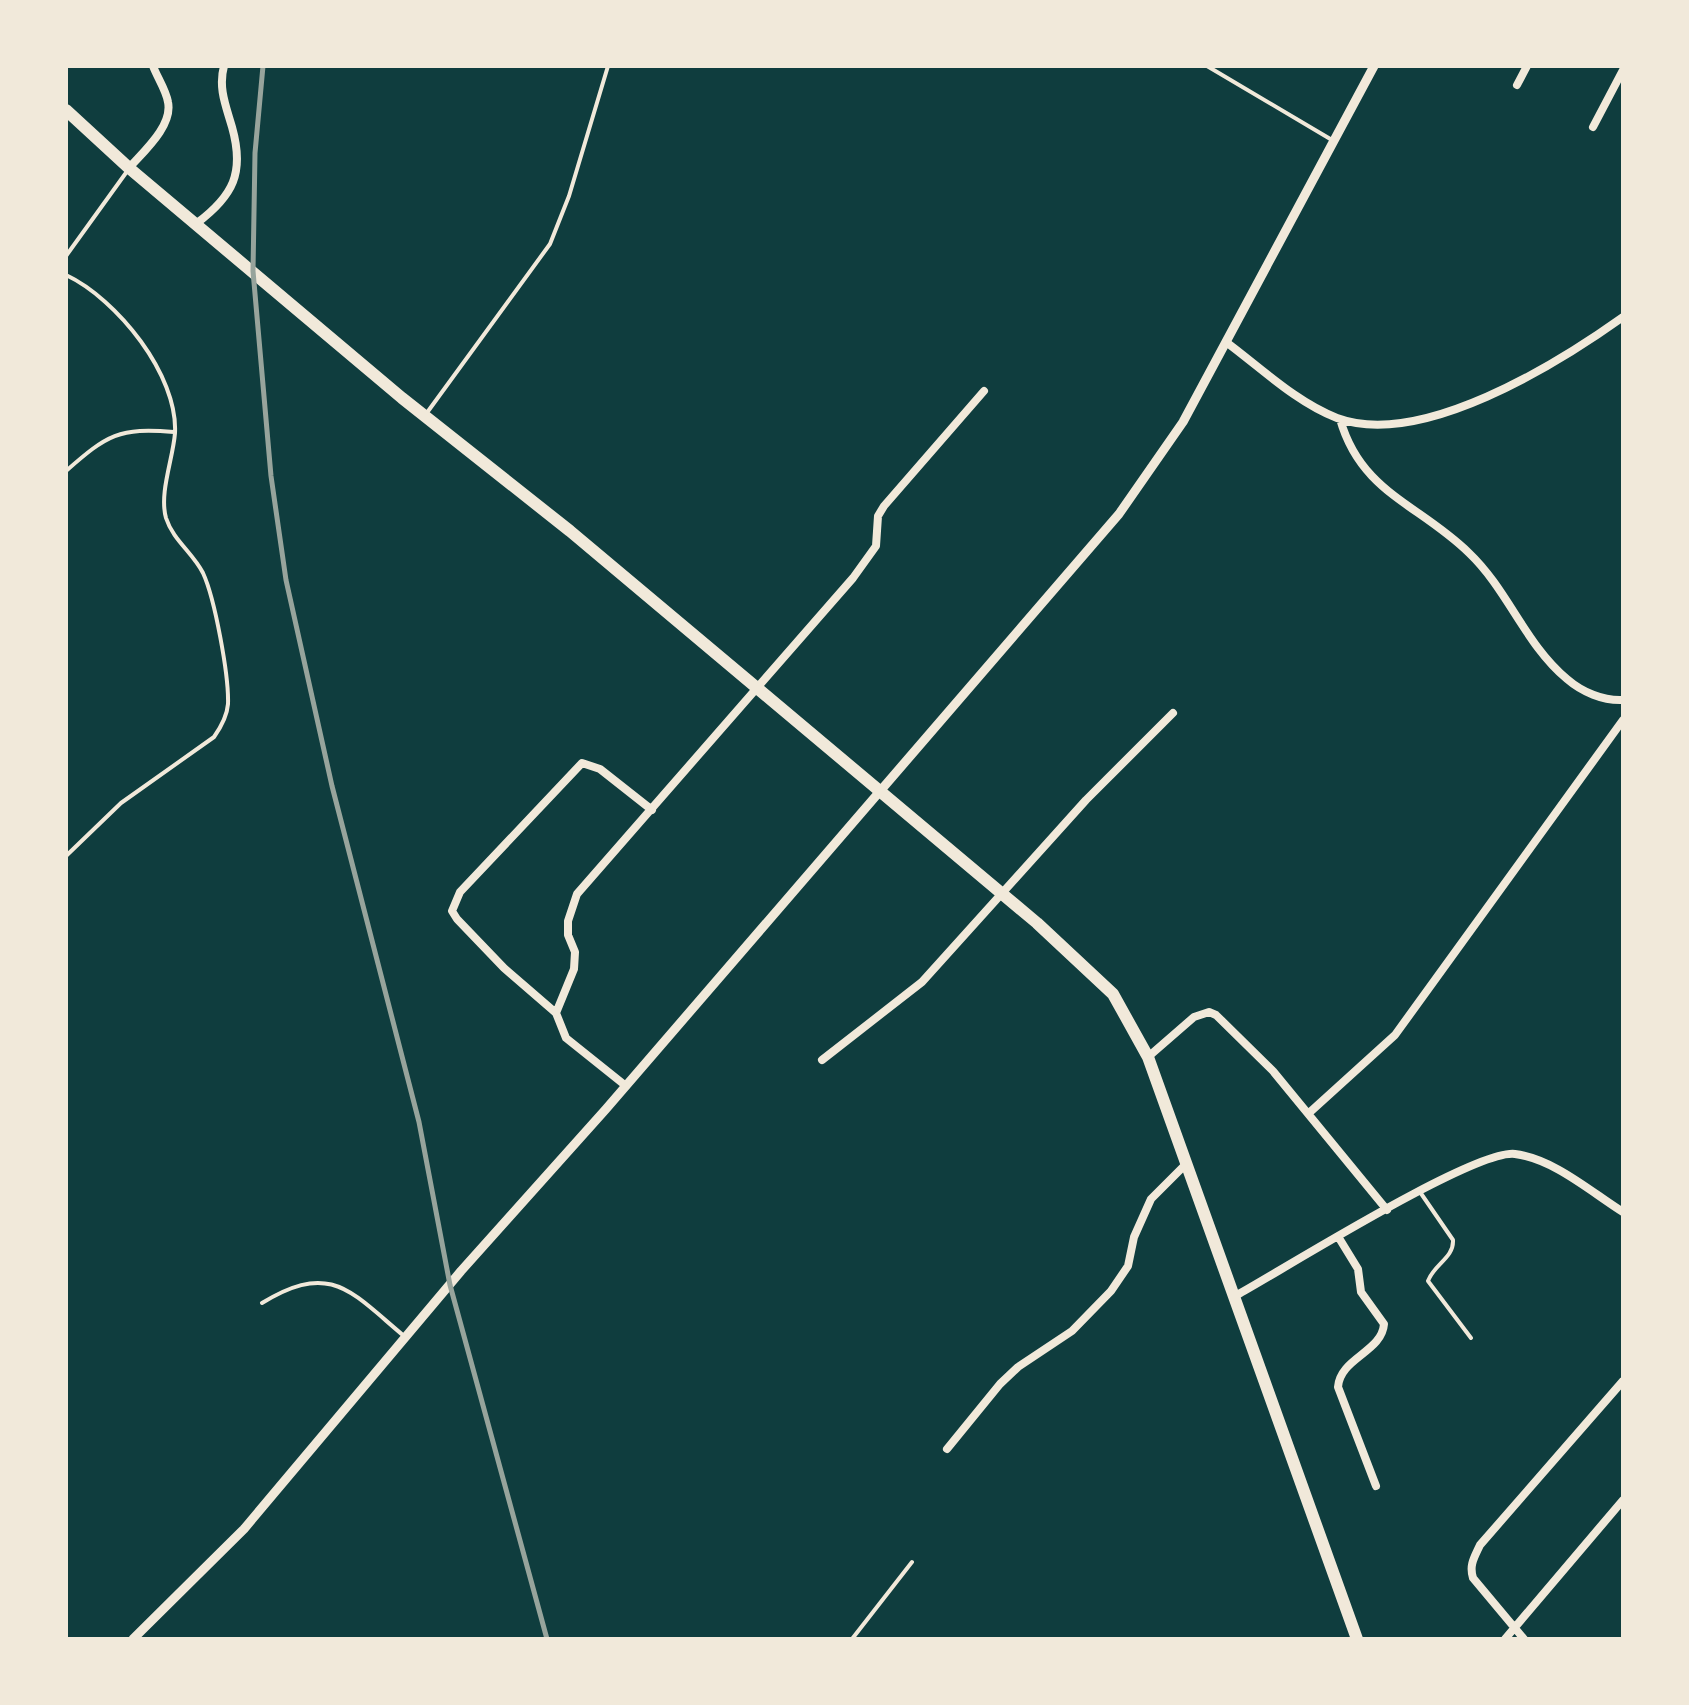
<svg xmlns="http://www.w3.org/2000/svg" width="1689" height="1705" font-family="Cabin,sans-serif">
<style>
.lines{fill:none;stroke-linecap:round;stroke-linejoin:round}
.service{stroke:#f1e9da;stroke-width:4}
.minor{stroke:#f1e9da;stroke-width:8}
.tertiary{stroke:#f1e9da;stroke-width:9}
.trunk{stroke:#f1e9da;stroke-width:12}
.rail{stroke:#97a49c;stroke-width:5}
</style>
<rect width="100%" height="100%" fill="#0f3d3e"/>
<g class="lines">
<path class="service" d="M1207 66 1332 140
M66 256 128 170
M66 275C117 299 178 375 175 433 173 459 159 493 166 518 173 540 193 553 203 573 215 599 229 676 228 704 227 717 221 727 214 737L121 803 66 856
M426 414 550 244 569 196 608 66
M66 471C107 435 119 427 174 432
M1420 1192 1453 1240C1454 1258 1434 1264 1428 1281L1471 1338
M262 1303C331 1261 350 1291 404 1336
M852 1639 912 1562"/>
<path class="minor" d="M1517 85 1527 66
M1593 127 1623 70
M129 168C143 152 173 126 168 102 166 90 157 77 153 66
M197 223C233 196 245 173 232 127 226 106 218 88 224 66
M1226 342C1261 368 1296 402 1337 418 1421 449 1557 364 1623 317
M1340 419C1361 493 1419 504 1469 553 1508 590 1525 644 1567 679 1582 692 1603 701 1623 700
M556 1013 504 968 457 919 452 911 460 892 582 763 600 769 652 810
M1148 1057 1194 1017 1209 1012 1216 1015 1273 1071 1387 1210
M822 1060 922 982 1086 800 1173 713
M626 1086 566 1038 556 1013 574 969 575 952 568 935V921L577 894 853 578 876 546 878 516 884 506 984 391
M1309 1113 1395 1035 1623 720
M1339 1238 1358 1269 1361 1292 1384 1324C1382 1352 1340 1358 1338 1387L1376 1486
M1237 1295C1284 1269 1475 1149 1515 1154 1554 1159 1591 1192 1623 1212
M947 1449 1000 1384 1018 1367 1072 1331 1111 1291 1128 1266 1134 1237 1151 1199 1186 1164
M1505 1639 1623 1500
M1524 1639 1473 1578C1469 1565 1474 1558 1480 1545L1623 1381"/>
<path class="tertiary" d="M133 1639 244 1529 461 1271 606 1109 1119 514 1183 422 1374 66"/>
<path class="trunk" d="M66 110 129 168 402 398 570 531 1037 923 1113 994 1148 1057 1357 1639"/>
<path class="rail" d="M263 66 255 153 253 271 271 476 286 580 332 786 419 1122 450 1285 547 1639"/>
</g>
<rect width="1689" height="1705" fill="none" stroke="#f1e9da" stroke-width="136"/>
</svg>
